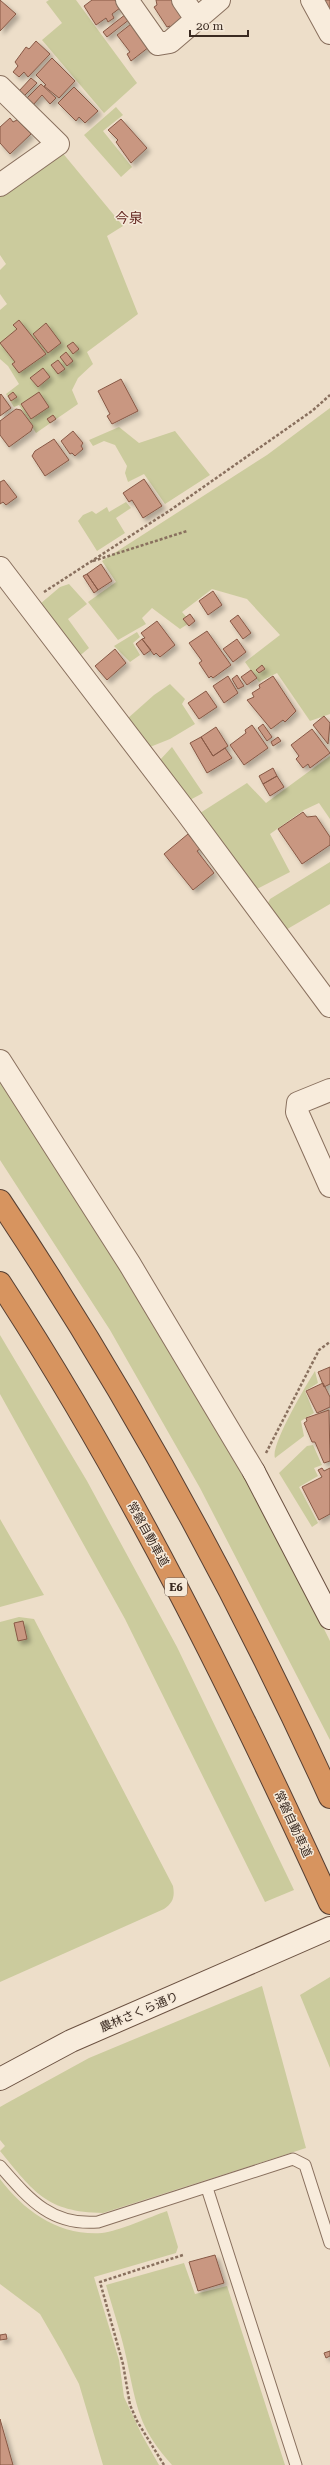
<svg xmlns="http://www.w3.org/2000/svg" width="330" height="2465" font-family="'Roboto Serif','Noto Sans JP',serif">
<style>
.green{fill:#cbcb9d}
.building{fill:#c99781;stroke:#875845;filter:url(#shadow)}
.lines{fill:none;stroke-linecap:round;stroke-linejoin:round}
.lane-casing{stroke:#89705e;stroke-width:13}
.street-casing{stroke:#89705e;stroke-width:24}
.secondary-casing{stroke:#6b5141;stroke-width:24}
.highway-casing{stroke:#573f32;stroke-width:24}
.path{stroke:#89705e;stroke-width:2.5;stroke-dasharray:3 2;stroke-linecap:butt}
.lane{stroke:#f8ecdc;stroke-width:11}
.street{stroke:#f8ecdc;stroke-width:22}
.secondary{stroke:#f8ecdc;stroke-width:22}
.highway{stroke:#d7945f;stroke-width:22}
.labels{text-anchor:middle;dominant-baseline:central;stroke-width:3;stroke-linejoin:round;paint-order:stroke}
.shield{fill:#f5e9d9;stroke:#726358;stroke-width:1}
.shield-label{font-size:11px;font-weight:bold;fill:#3a2a21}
.street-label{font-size:12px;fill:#3a2a21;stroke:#f5e9d9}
.quarter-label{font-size:14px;fill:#652923;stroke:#f5e9d9}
</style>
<defs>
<filter id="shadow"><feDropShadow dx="3.5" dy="3.5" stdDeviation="2" flood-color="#0004"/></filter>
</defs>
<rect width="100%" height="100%" fill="#eddec9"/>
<path class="green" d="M49 0H76L137 83 104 113 42 40 62 23 46 2Z
M116 107 123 115 103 131 132 167 121 177 84 135Z
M61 151 123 226 107 236 138 314 87 352 93 364 78 378 72 390 78 404 36 433 19 405 14 407 6 394 19 384 8 366 0 359V310L7 304 0 294V270L6 264 0 255V194Z
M330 408V714L310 721 277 673 259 682 245 662 280 635 247 599 212 589 182 612 191 622 180 629 152 608 142 618 146 624 118 640 88 602 116 582 102 561 267 455Z
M119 427 139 443 175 431 210 475 165 504 144 474 128 482 125 473 127 466 115 445 104 441 93 446 89 440Z
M126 502 131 508 116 518 125 533 97 551 78 521 83 515 92 511 96 514 107 507 109 512Z
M69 584 87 604 68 619 89 648 77 658 40 604 60 587Z
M137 632 140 637 133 643 140 655 130 662 114 646Z
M170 684 185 699 182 704 195 724 170 739 150 747 127 719 154 695Z
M172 747 203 793 190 800 159 761Z
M330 756V819L319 803 304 810 270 834 290 872 253 891 197 815 247 783 266 803Z
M330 862V904L284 931 266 907 270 899Z
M0 1082 114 1253 142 1307 269 1518 330 1641V1740L200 1488 110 1330 0 1160Z
M0 1335 87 1481 177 1647 294 1890 265 1902 125 1619 0 1394Z
M315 1371 318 1383 305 1391 314 1413 301 1421 304 1436 275 1458C270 1446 306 1385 315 1371Z
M313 1445 322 1465 314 1468 318 1476 299 1487 318 1523 312 1527 279 1473 307 1446Z
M0 1519 44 1595 0 1607Z
M19 1617 34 1619 173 1886C175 1897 173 1903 164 1909L0 1982V1622Z
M330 1977V2068L300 1995Z
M262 1986 306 2148 103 2213C46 2212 34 2192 0 2151L5 2146 0 2140V2107L7 2103 89 2058Z
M0 2179C25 2212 59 2236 102 2233 119 2231 150 2217 167 2211L178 2247 176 2253 94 2277 119 2360 124 2397 142 2435 159 2465H103L79 2384 62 2352 40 2314 0 2284Z
M184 2263 195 2294 227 2286 285 2465H172C142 2431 138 2414 129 2371 124 2342 114 2313 106 2285Z"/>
<path class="building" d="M0 0 16 14 0 31Z
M92 0H115L120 8 112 14 114 18 108 22 106 18 96 25 84 6Z
M156 0H174L185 17 171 28 170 26 167 27 154 7 157 5Z
M323 0H330V15Z
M126 14 130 19 107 37 103 32Z
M131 24 149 47 131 61 127 54 130 52 117 35Z
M36 41 50 54 28 77 24 72 19 77 13 72 18 66 15 62 26 47 29 49Z
M52 58 75 81 59 98 44 86 46 85 36 75Z
M31 78 37 83 24 96 19 91Z
M41 84 56 98 50 104 42 95 33 105 26 99Z
M74 87 98 111 85 123 79 117 76 121 58 103Z
M10 118 13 122 17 120 31 134 10 154 0 143V127Z
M121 119 147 148 131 163 116 142 118 140 108 130Z
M19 320 46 354 19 373 12 364 15 362 0 343 17 329 13 325Z
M46 323 61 343 48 353 33 334Z
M73 342 79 349 73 354 67 346Z
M66 352 73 361 67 366 60 357Z
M58 360 65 369 58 374 51 365Z
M43 368 50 377 38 387 30 378Z
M121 379 138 411 112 424 107 416 110 414 98 391Z
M13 392 17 397 11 401 8 396Z
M39 392 49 407 31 419 21 404Z
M1 394 11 408 0 416V395Z
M16 409 21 410 33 426 31 431 9 447 0 435V421Z
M53 415 56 419 50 423 47 419Z
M73 431 83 443 81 446 83 449 75 456 72 453 70 454 61 441Z
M54 439 69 460 45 476 32 456 35 451Z
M144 479 162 506 143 518 132 500 129 502 123 493Z
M4 480 17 497 6 505 3 502 0 504V482Z
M101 564 112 581 98 590 87 574Z
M87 574 98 590 94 593 83 576Z
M213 591 222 605 208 615 199 601Z
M190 614 195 621 189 626 183 619Z
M238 615 251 633 243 639 230 621Z
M157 621 175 645 160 657 156 653 154 655 142 639 145 638 141 633Z
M207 631 231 665 213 678 211 676 209 678 199 663 202 661 189 643Z
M142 639 151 650 144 655 136 644Z
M237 639 246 652 233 662 223 649Z
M115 649 126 663 107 680 95 666Z
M262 665 265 669 259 673 256 670Z
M251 670 257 678 247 685 241 677Z
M237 675 244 686 238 689 232 679Z
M228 676 238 693 224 703 213 686Z
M273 676 296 711 285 722 283 720 271 729 247 700 254 697 252 693 260 688 259 685Z
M206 691 217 707 199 719 188 703Z
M324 716 330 723 328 744 313 725Z
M263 724 272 737 267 741 258 728Z
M252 725 268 748 244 765 230 745 246 733 245 730Z
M216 727 228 746 213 756 201 737Z
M312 729 330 753 310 768 308 764 303 768 296 759 299 756 291 745Z
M201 737 213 756 225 748 232 758 207 773 190 743Z
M278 737 281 741 273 746 271 742Z
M273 768 277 776 263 784 259 776Z
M277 776 284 787 270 796 263 784Z
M303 812 307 817 316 816 330 837V845L302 864 278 829Z
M188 834 200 849 197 851 214 873 193 890 164 854Z
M330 1367V1384L324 1387 318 1372Z
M323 1383 330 1397V1407L317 1413 306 1391Z
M329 1410 330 1461 324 1463 315 1442H312L304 1423 307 1421 306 1418Z
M322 1468 324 1471 330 1468V1514L319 1520 302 1487 322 1477 318 1470Z
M23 1621 27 1639 18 1641 14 1623Z
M215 2255 224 2283 198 2291 189 2262Z
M6 2334 7 2339 0 2340V2335Z
M330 2351V2356L326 2358 324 2353Z
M0 2419 13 2465H0Z"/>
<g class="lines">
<defs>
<path id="lane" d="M0 2166C29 2199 51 2226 98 2222L293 2159 305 2165 330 2243
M207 2188 296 2465"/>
<path id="street" d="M127 0 158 44 170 42 219 0
M183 0 196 19
M312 0 330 33
M0 87 58 144 0 185
M0 568 187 813 330 1006
M0 1061 129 1263 254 1472
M330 1090 298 1103 297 1112 330 1186"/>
<path id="secondary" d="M254 1472 330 1618
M0 2079 71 2041 330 1928"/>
<path id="highway" d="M0 1201C126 1390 236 1590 330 1797
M0 1283C128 1479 233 1691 330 1903"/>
</defs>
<use href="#lane" class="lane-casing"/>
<use href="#street" class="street-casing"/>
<use href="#secondary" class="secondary-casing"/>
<use href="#highway" class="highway-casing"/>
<path class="path" d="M93 561 187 531
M44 592 172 509 312 411 330 395
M266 1453 319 1350 330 1342
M164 2465 137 2421 130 2405 123 2364 100 2282 183 2255"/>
<use href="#lane" class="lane"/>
<use href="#street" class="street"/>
<use href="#secondary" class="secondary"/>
<use href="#highway" class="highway"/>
</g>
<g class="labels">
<rect class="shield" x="165" y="1578" width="22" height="18" rx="3"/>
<g class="shield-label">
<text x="176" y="1587">E6</text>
</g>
<g class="street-label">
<text transform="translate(148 1534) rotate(61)">常磐自動車道</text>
<text transform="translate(293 1824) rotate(65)">常磐自動車道</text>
<text transform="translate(139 2012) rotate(-23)">農林さくら通り</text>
</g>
<g class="quarter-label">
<text x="129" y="218">今泉</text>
</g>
</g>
<path d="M190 30v6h58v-6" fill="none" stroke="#3a2a21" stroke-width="2"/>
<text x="196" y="30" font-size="12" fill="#3a2a21" stroke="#f5e9d9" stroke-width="3" paint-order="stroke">20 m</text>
</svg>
